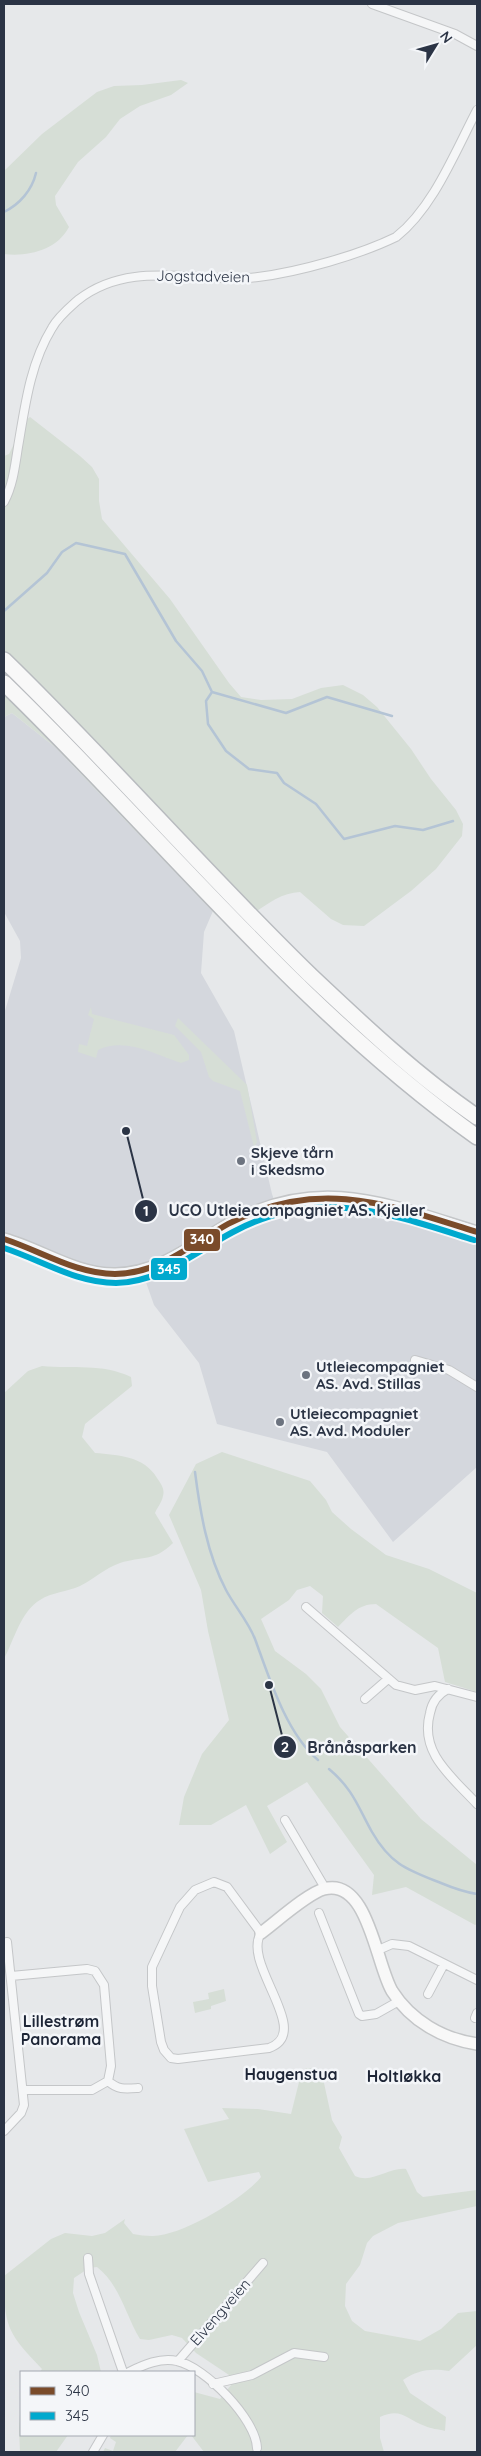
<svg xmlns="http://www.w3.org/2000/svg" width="481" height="2456" font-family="Quicksand,sans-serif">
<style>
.built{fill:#d4d7dd}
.green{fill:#d6ded6}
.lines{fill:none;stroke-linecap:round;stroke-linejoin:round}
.stream{stroke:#b4c4d5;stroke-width:2.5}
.street-casing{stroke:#c4c6c8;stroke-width:10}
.secondary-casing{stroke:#c4c6c8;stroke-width:14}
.highway-casing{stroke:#b8bbbf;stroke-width:18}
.street{stroke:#f5f6f7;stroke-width:8}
.secondary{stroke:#f8f8f8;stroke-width:11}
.highway{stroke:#f8f8f8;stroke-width:15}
.bus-1-casing{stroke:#f4f6f9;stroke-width:10}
.bus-2-casing{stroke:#f4f6f9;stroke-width:10}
.bus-1{stroke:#7a4b2a;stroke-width:6}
.bus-2{stroke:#00a9ce;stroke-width:6}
.poi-dot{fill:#6c737f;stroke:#f4f6f9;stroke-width:2}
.labels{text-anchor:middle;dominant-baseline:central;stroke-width:5;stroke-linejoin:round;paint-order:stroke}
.street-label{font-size:15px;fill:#2b3445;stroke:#f4f6f9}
.poi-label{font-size:15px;font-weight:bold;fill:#2b3445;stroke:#f4f6f9;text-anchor:start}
.neighbourhood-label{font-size:16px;font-weight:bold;fill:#1d2536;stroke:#f4f6f9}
.leader{fill:none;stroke:#2b3445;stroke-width:2}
.callout-dot{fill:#2b3445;stroke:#f4f6f9;stroke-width:2}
.mark-label{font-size:15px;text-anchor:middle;font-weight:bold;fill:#fff}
.callout-label{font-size:16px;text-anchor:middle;font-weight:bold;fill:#2b3445;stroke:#f4f6f9;stroke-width:5;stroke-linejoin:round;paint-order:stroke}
.line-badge{stroke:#f4f6f9;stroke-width:2}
.badge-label{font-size:14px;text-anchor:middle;font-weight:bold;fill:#fff}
</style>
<rect width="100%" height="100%" fill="#e6e8ea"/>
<path class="built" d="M12 713 55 747 213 911 204 932 201 973 234 1031 272 1194 280 1217 339 1210 336 1195 477 1234V1467L393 1542 327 1452 217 1424 199 1363 154 1305 142 1271 114 1275 4 1245V1014L21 958 20 941 4 912V717Z"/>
<path class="green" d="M181 80 188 83 171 95 140 106 120 119 106 137 78 162 55 196 56 205 69 227C57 250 28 257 4 254V171L42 134 97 92 114 86 142 85Z
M30 417 80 456 92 467 99 479V501L102 519 170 599 229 683 241 697 261 700 292 699 321 688 343 685 363 695 377 707 411 749 431 779 456 810 463 824 462 836 436 869 411 891 364 926 343 925 331 919 300 892C273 893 255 917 230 926L216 915 55 747 12 713 4 717V456L9 454 26 420Z
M91 1007 92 1014 174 1035 189 1055V1060L181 1063C154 1054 125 1037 98 1050L96 1058 78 1052 79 1044 87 1046 94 1019 88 1015Z
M178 1018 247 1085 257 1142 254 1147 240 1091 213 1081 209 1077 201 1052 175 1026Z
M42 1366C73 1369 102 1363 131 1377L132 1386 85 1424 82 1437 95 1453C118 1455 144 1456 157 1478 161 1484 165 1489 163 1496 162 1502 157 1508 155 1513L173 1543C154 1562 142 1556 120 1563 105 1568 94 1579 80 1586 67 1592 52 1592 40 1600 21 1611 14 1640 4 1659V1393L28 1371Z
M222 1452 310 1481 326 1500 332 1512 351 1529 386 1555 429 1569 477 1593V1692L445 1682 438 1648 376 1604C358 1604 350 1615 338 1627L322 1613 323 1596 310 1586 297 1590 289 1600 261 1619 275 1651 306 1674 321 1689 340 1727 421 1819 477 1865V1924L475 1925 406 1887 372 1895 374 1875 307 1782 267 1806 287 1842 270 1854 246 1805 211 1825H179L184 1797 202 1754 229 1720 208 1631 201 1590 169 1515 196 1464Z
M224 1989 226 2001 211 2006V2009L195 2013 193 2002 209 1999 208 1993Z
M306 2068 321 2069 332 2120 342 2137 339 2148 355 2176C373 2184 388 2167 406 2169L417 2192 423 2197 477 2190V2206L398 2223 373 2236 367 2243 360 2265 346 2284 345 2306 352 2321 365 2331 420 2341 441 2329 458 2313 477 2311V2345L449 2371C430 2368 418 2370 403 2380L410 2393 446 2417 445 2431C438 2429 431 2429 425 2426 406 2419 401 2407 380 2417V2438L384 2452H204L191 2435H194V2392L220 2399 231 2385 229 2375 196 2353 182 2338 172 2335 149 2340 140 2339C125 2314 120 2285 97 2267L89 2268 74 2278 73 2293 79 2312 97 2355 101 2372H40L42 2369C7 2332 4 2327 4 2276L51 2239 65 2233 92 2236 105 2233 125 2219 124 2223 133 2234C139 2235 146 2236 152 2236 180 2237 244 2199 261 2177L259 2172 208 2182 184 2129 229 2119 222 2108 258 2109 291 2114 299 2082Z
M21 2401V2435H68L56 2452H20L19 2428Z
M111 2435H188L175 2452H103L105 2448 113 2451 116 2442 110 2438Z"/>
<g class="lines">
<path class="stream" d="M4 212C20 204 32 190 36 173
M4 611 47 573 62 552 76 543 125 554 176 641 202 671 212 692
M212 692 206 701 208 724 226 751 249 769 277 773 284 783 316 804 344 839 395 826 423 830 453 821
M212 692 286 713 327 697 392 716
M195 1472C200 1511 207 1554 226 1590 235 1607 248 1621 255 1639 269 1677 286 1733 318 1760
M329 1769C353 1789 358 1807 372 1832 391 1865 408 1870 441 1883 453 1888 464 1892 477 1894"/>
<defs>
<path id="street" d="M372 4 455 34 477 46
M4 502C13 485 15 466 18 447 25 406 30 364 52 328 58 317 69 308 78 300 131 258 197 284 258 277 299 272 359 255 396 237 433 208 455 152 477 110
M415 1360 449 1370 477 1387
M306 1607 396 1685 415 1690 435 1686 477 1697
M448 1689C438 1694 432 1702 430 1713 419 1753 452 1777 477 1804
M365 1699 388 1679
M285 1820 325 1888
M214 1882 227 1887 261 1933C241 1964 314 2032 269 2048L178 2059 171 2058 164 2050 161 2042 152 1986V1967L180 1907 195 1890Z
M319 1913 359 2014 362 2016 376 2014 399 2001
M376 1951 392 1944 409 1946 477 1980
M11 1976 87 1969 95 1971 104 1985 111 2066 108 2081 92 2090H23
M428 1994 444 1964
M475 2018 477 2013
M108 2081C118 2090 125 2089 138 2088
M4 2131 21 2113 24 2105 7 1942
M88 2258 89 2274 123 2372
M178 2361 263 2263
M129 2372C143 2365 161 2357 177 2361 205 2367 256 2419 257 2448
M213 2384 252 2375 294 2353 324 2357
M93 2452 103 2435"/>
<path id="secondary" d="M4 1239C41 1249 76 1275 116 1274 160 1273 192 1245 229 1224 319 1174 386 1204 477 1232
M261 1933C276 1922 308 1893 324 1889 368 1877 376 1964 392 1991 411 2021 443 2039 477 2044"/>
<path id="highway" d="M4 660C109 762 205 873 310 975 363 1025 417 1076 477 1117
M4 683C161 835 298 1009 477 1137"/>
</defs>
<use href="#street" class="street-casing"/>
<use href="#secondary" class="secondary-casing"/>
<use href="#highway" class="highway-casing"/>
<use href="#street" class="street"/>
<use href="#secondary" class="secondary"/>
<use href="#highway" class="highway"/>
<defs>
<path id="bus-1" d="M4 1239C41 1251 76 1274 115 1274 159 1274 192 1244 228 1224 317 1177 388 1204 477 1232"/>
<path id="bus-2" d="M4 1248C41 1260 76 1283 116 1283 161 1282 195 1252 233 1232 319 1186 388 1213 474 1240"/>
</defs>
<use href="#bus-1" class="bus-1-casing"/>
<use href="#bus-2" class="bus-2-casing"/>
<use href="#bus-1" class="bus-1"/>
<use href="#bus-2" class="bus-2"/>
</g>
<g class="poi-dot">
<circle cx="241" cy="1161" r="5"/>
<circle cx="306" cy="1375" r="5"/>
<circle cx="280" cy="1422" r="5"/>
</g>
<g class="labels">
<g class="street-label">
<text transform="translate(203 276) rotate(1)">Jogstadveien</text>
<text transform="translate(220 2312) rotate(-49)">Elvengveien</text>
</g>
<g class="poi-label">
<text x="251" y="1152">Skjeve tårn<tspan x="251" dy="17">i Skedsmo</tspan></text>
<text x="316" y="1366">Utleiecompagniet<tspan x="316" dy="17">AS. Avd. Stillas</tspan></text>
<text x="290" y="1413">Utleiecompagniet<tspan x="290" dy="17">AS. Avd. Moduler</tspan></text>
</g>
<g class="neighbourhood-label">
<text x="61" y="2021">Lillestrøm<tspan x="61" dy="18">Panorama</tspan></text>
<text x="291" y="2074">Haugenstua</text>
<text x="404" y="2076">Holtløkka</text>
</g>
</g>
<path class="leader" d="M126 1131L146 1211M269 1685L285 1747"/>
<g class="callout-dot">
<circle cx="126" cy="1131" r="5"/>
<circle cx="269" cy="1685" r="5"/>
<circle cx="146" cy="1211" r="12"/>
<circle cx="285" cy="1747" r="12"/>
</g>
<g class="mark-label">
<text x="146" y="1216">1</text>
<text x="285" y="1752">2</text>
</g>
<g class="callout-label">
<text x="297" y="1216">UCO Utleiecompagniet AS. Kjeller</text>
<text x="362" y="1753">Brånåsparken</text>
</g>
<g class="line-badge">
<rect x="183" y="1228" width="38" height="24" rx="5" fill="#7a4b2a"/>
<rect x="150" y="1257" width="38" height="24" rx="5" fill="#00a9ce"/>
</g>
<g class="badge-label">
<text x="202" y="1244">340</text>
<text x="169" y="1274">345</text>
</g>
<rect width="481" height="2456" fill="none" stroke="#2b3445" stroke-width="10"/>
<rect x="20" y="2371" width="175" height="65" fill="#f4f6f9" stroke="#a4a8b1"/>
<rect x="30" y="2387" width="25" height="8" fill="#7a4b2a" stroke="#a4a8b1"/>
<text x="65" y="2396" font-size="15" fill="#2b3445">340</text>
<rect x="30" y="2412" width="25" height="8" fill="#00a9ce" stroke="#a4a8b1"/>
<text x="65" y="2421" font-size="15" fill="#2b3445">345</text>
<g transform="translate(436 45) rotate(53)" stroke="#f4f6f9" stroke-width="4" paint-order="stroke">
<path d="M0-4L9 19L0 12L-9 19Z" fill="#2b3445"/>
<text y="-8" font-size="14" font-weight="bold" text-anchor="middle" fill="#2b3445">N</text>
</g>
</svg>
